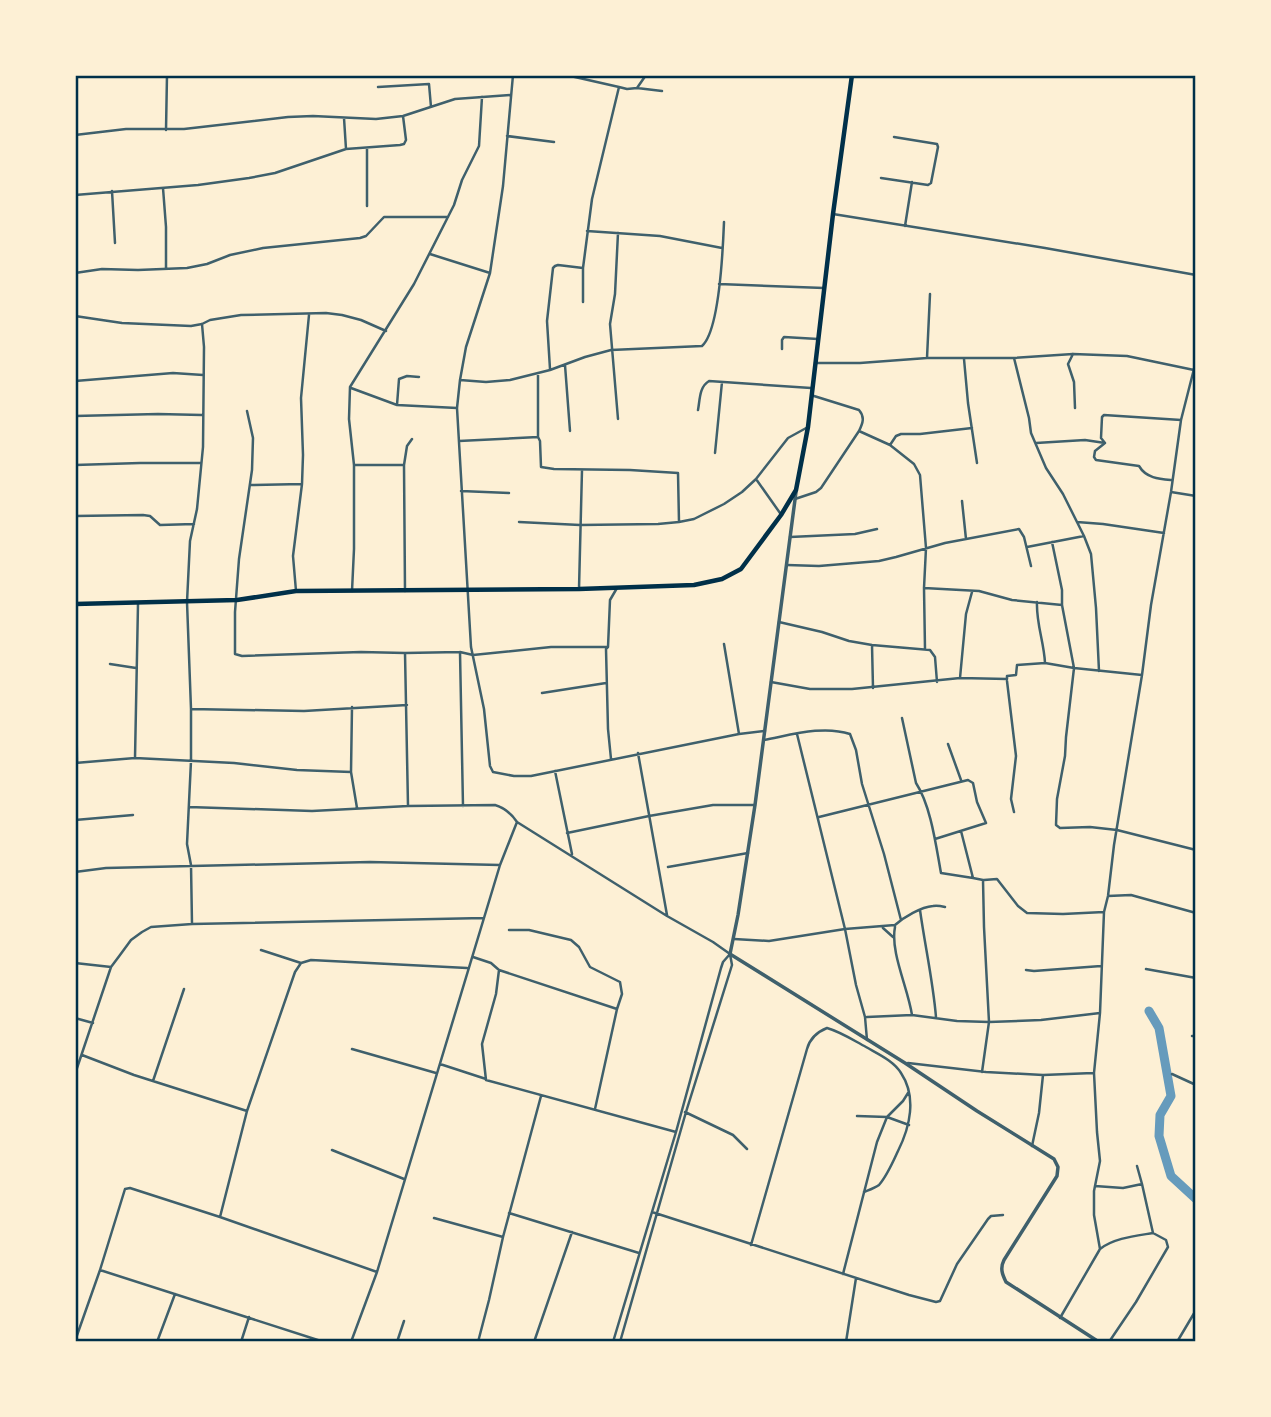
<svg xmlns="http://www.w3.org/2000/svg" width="1271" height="1417" font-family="'DM Sans',sans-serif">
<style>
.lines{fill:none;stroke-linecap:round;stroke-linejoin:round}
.river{stroke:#669bbc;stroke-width:9}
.minor{stroke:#3f606c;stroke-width:2.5}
.tertiary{stroke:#3f606c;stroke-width:3.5}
.primary{stroke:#003049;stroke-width:4.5}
.neatline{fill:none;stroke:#003049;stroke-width:2.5}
</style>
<rect width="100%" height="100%" fill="#fdf0d5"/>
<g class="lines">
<path class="river" d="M1149 1011 1159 1028 1171 1096 1160 1115 1159 1136 1171 1176 1196 1199"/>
<path class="minor" d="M513 75 503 186 490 273 466 347 460 380 457 408 471 647 484 709 490 766 493 772 514 776H531L739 734 765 731
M566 75 619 87
M378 87 429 84 431 107
M637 88 662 91
M344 118 346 149
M166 130 167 75
M75 135 126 129H184L288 117 313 116 376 119 403 116 455 99 510 95
M507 136 554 142
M881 178 928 185 931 183 938 147 937 144 894 137
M163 188 166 227V268
M112 191 115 243
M75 195 198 185 249 178 275 173 346 149 400 145 404 144 406 140 403 116
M367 206V148
M833 214 1045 248 1196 275
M905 226 912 182
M587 231 660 236 722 248
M618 233 615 294 610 324 618 419
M430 254 490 273
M75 273 102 269 138 270 187 268 207 264 230 255 263 248 360 238 366 236 384 217H448
M719 284 824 288
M583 302V268L592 199 619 87 627 89 637 88 646 75
M75 316 122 323 191 326 202 324 210 320 241 315 326 313 342 315 361 320 386 331
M782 349V340L784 337 818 339
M1073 354 1068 364 1074 382 1075 408
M927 358 930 294
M1014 358 1029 418 1031 433 1046 468 1063 494 1084 536 1091 554 1096 608 1099 671
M964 359 968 403 977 463
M815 363H860L927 358H1014L1073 354 1127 356 1194 370
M565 365 570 431
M550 369 547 321 553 268 555 266 558 265 583 268
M538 375V437L540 441 541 467 554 469 630 470 678 473 679 522
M460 380 486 382 510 380 550 370 585 357 611 350 702 346C720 330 723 247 724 222
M75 381 173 373 203 375
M351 388 397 405 457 408
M397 405 399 379 407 376 419 377
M698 410C700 400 699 387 709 381L811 388
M247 411 253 438 252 470 239 559 235 612V654L242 656 361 652 405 653 460 652 473 655 551 647H608
M75 416 158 414 202 415
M859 431 890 445 914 464 920 475 926 548 924 588 925 649
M459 441 538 437
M1036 443 1085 440 1105 443
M1105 443 1101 438 1102 417 1104 415 1181 420
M1105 443 1095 451 1094 457 1096 460 1139 466C1146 478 1159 479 1171 480
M890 445 896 436 901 434H920L972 428
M715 453 722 382
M75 465 140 463H201
M355 465H404
M756 479 780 513
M250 485 302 484
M461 491 509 493
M1171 492 1196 496
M795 499 816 492 821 488 859 431C863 423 865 417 859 410L814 396
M962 501 966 539
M75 516 143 515 150 516 160 525 194 524
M519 522 580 525 658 524 679 522 694 519 724 504 742 492 756 479 788 438 808 427
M1077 522 1103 524 1164 533
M790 537 855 534 877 529
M1052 542 1062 590V605L1074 668 1066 737 1065 756 1057 799 1056 825 1060 828 1090 827 1117 830 1196 850
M1027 547 1084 536
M787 565 819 566 879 561 896 557 945 543 1019 529 1024 537 1031 566
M924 588 979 591 1012 600 1062 605
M579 589 582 470
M296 591 293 556 302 484 303 455 301 398 309 315
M352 591 354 549V465L349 419 350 387 414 284 454 205 462 180 479 146 482 97
M405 591 404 465 407 446 412 439
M1037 602C1036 623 1044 642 1045 663
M779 622 822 632 849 641 872 645 930 650 935 657 937 682
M724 644 739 734
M872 645 873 688
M460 652 463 806
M405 653 408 806
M110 664 136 668
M960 678 966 614 972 592
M1007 681 1016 756 1011 799 1014 812
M771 682 810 689H852L960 678 1007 679V676L1016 675 1017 665 1045 663 1074 668 1142 675
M76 687 77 763
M542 693 606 683
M352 707 351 772 357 808
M191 709 304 711 407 705
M902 718 916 783C931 806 936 846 941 873L973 878
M797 734 845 929 856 985 865 1017 867 1040
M764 740C791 735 823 725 850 734L856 750 862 784 884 854 901 920
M948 744 961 780
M638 753 667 915
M135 758 138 604
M611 759 608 729 606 649 608 647 610 600 617 588
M75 763 135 758 234 763 297 770 351 772
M555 771 572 854
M189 807 312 811 408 806 495 805C505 808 511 813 517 822
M819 817 968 780 973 783 977 802 986 823 935 839
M75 820 133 815
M961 831 973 878 983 880 984 927 989 1022 982 1072
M567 833 649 816 713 805H755
M668 867 748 853
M75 872 106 868 370 862 500 865
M984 880 997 879 1018 906 1027 913 1063 914 1104 912
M1108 896 1131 895 1196 913
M920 910C925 946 933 981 936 1017
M192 924 191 865 187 844 191 761V709L187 602 190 541 197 509 203 447 204 347 202 324
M895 927C890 952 908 988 912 1015
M883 928 893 937
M509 930H529L571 940 579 947 590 967 620 982 622 994 617 1009 595 1109
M734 939 769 941 845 929 895 925C904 917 921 907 933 906 937 905 941 906 945 907
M261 950 301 963
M473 957 491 963 499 970 617 1009
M75 963 111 967
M1146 969 1196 978
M499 970 496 994 482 1044 486 1080 676 1132
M1026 970 1034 971 1101 966
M867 1017 912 1015 957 1021 989 1022 1041 1020 1100 1013
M75 1018 93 1023
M1192 1036H1196
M352 1049 436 1073
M82 1055 134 1075 247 1111
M908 1063 986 1072 1043 1075 1093 1073
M440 1064 486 1079
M75 1074 111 967 120 955 131 940 142 932 151 927 192 924 484 918
M1172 1074 1196 1085
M153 1081 184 989
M685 1112 733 1135 747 1149
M857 1116 887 1117 909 1125
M1032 1146 1039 1113 1043 1075
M332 1150 404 1179
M1095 1186 1123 1188 1142 1184 1137 1166
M652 1212 909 1295 936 1302 940 1301 957 1264 988 1219 991 1216 1003 1215
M509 1213 639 1253
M220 1217 247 1111 295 972 301 963 311 960 467 968
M434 1218 503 1237
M751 1245 807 1049C810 1038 817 1032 827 1028 841 1032 853 1040 866 1047 878 1054 894 1061 901 1073 917 1097 910 1127 898 1151 893 1162 887 1176 879 1185 875 1188 869 1190 864 1192
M1100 1249 1094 1215V1191L1100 1161 1097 1132 1094 1073 1100 1013 1104 912 1108 896 1114 845 1142 675 1151 605 1171 492 1181 420 1196 361
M100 1270 324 1342
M843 1274 877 1142 887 1117 903 1101 908 1093
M1060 1318 1100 1249C1114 1238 1135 1236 1153 1233
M75 1341 100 1270 125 1189 130 1188 220 1217 377 1272
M157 1342 175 1294
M241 1342 249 1317
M351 1342 377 1272 500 865 517 822 667 916 713 942 730 954
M398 1342V1339L404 1321
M478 1342 489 1300 503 1237 541 1096
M534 1342 572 1232
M613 1342 676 1132 721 968 723 962 730 954
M620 1342 686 1112 732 965 730 954
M846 1342 856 1278
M1109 1342 1136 1302 1168 1247 1166 1240 1153 1233 1142 1184
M1177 1342 1196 1310"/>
<path class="tertiary" d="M796 492 755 805 738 915 730 954 905 1063 977 1111 1054 1159 1058 1167 1057 1176 1004 1260C1000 1268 1002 1274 1006 1282L1099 1342"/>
<path class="primary" d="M75 604 237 600 296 591 579 589 694 585 722 579 741 569 781 515 796 490 808 427 833 214 852 75"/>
</g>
<rect width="1271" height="1417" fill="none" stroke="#fdf0d5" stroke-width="154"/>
<rect x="77" y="77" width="1117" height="1263" class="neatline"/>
</svg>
